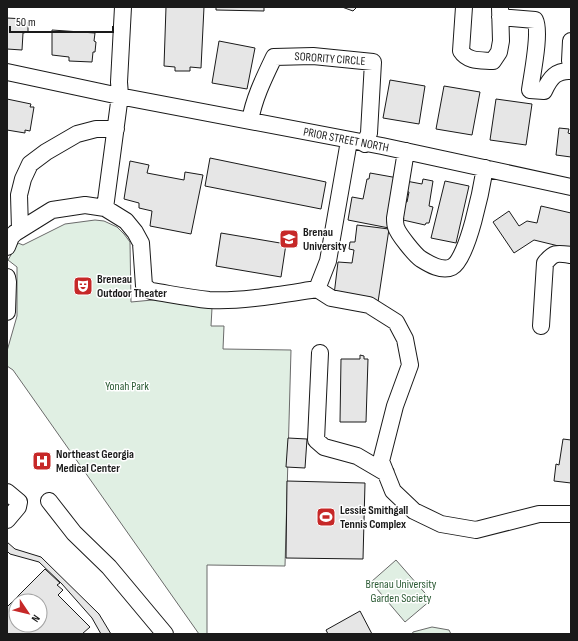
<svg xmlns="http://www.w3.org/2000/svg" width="578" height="641" font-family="'Sofia Sans Condensed',sans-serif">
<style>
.green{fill:#e0efe3;stroke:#6a6a6a}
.building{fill:#e6e6e6;stroke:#1a1a1a;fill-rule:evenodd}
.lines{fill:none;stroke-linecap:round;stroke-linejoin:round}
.minor-casing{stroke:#1a1a1a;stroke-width:18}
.minor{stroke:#fff;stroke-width:16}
.labels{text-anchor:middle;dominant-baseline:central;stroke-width:3;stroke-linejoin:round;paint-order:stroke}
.street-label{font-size:12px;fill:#1a1a1a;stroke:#fff}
.poi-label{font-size:12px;font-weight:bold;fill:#1a1a1a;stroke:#fff;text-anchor:start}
.park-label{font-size:12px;fill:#2b5a34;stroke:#fff}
</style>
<rect width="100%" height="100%" fill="#fff"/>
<path class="green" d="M95 220 104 221 117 227 124 234 130 242 131 302 163 299 212 308 211 326H224L223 349 291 350 285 566 207 565V634H199L13 370 7 366V351L17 316V267L8 260 18 243 23 245 65 224Z
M396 560 431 600 405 622 371 582Z
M432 627 449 630 451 634H412L413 632Z"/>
<path class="building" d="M166 7H204L201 68 190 67V71H175V67L164 66Z
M216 7H264V11L216 10Z
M342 7H357L353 11Z
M7 18 25 19V22L28 23V32L23 33 22 50 7 49Z
M52 30 95 33 94 41 96 42 95 52H93L92 62 69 61V57L52 55Z
M219 41 255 48 247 89 212 83Z
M390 80 425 86 419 124 383 118Z
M444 86 480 92 472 135 436 129Z
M7 99 31 104 30 107H34L30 131 25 130V133L7 130Z
M496 99 532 104 526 145 490 140Z
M559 128 569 129 568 133 571 134V157L556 155Z
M210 158 326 182 321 209 205 186Z
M130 161 149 165 147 173 184 180 185 172 203 175 191 234 150 226 152 211 139 208V203L124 199Z
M370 173 398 178 389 228 348 220 352 197 363 199 367 179H369Z
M423 179 433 181 429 206 433 207 429 223H426L425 225 403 220 404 218H400L403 202H407L409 192 405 191 406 181 422 184Z
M445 181 469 186 456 243 431 238Z
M541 206 571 213V249L534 240 514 253 493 222 509 211 519 226 527 221 537 223Z
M357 225 389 229 378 302 334 295 338 262 352 263 354 250 349 249 350 242H355Z
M221 233 286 244 281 277 216 266Z
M360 355 364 356V359H368L366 422H340L341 359H360Z
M288 438 307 439 305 468 286 467Z
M563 439 571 440V483L554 481 556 464 559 465Z
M287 481 365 483 363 559 286 558Z
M7 542 15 549 41 557 99 614 111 634H101L92 618 62 584 39 562 10 554 7 551Z
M45 569 60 583 57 585 63 590 58 595 90 627 82 634H7V607ZM16 601H40V625H16Z
M360 611 372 634H328L326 630Z"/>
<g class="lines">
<defs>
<path id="minor" d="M464 7 461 51C468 62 481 60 493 61L499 52 501 41 500 7
M500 17 535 20C541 32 532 75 530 90L544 91C550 78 556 70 571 71
M570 61 571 41
M7 72 124 97 382 146 571 187
M250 121C254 98 264 78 274 57L313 56 373 62 369 133 365 144
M406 151 395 218C395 221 395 224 396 227 398 234 415 255 421 259 429 264 442 272 452 267 468 259 482 186 485 168
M105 208 120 95 119 82 123 7
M20 229 19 195 23 179 30 164 46 152 77 134 96 129H116
M7 247 11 237 15 233 52 210 85 205 105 208 126 221 135 232 141 243 144 286 151 291C170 294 190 298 209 300 241 302 284 294 317 289L331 298 369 305 396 322 405 339 410 365 395 406 381 461 393 491 414 511 441 524 476 530 539 514H571
M7 277 8 282 7 312
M317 289 328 261 349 141
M541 326 545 263C554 252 557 253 571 255
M320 353 316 440 324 447 357 456 386 473
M7 492 19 502 18 507 7 520
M49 501 74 533 109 567 165 634"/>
</defs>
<use href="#minor" class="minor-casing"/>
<use href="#minor" class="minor"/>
</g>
<defs>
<symbol id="university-square" viewBox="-11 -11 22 22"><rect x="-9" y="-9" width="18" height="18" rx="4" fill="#c62828" stroke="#fff"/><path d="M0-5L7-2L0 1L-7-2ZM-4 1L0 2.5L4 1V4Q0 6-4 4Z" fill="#fff"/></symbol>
<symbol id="theatre-square" viewBox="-11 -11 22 22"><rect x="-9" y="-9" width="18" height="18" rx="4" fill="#c62828" stroke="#fff"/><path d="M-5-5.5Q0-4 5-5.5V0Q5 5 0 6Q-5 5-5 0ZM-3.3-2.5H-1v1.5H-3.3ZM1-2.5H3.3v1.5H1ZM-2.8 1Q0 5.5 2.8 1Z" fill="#fff"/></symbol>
<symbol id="hospital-square" viewBox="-11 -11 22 22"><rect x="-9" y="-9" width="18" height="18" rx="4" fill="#c62828" stroke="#fff"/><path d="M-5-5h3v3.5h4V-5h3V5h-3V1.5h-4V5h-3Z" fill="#fff"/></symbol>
<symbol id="stadium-square" viewBox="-11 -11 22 22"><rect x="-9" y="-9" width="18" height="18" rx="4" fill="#c62828" stroke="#fff"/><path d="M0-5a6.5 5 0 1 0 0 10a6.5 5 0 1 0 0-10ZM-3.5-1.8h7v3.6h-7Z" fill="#fff"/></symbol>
</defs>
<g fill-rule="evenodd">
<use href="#university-square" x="278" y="228" width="22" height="22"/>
<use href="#theatre-square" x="72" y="275" width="22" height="22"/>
<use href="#hospital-square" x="31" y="450" width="22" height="22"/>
<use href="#stadium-square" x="315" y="506" width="22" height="22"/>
</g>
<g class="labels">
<g class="street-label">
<text transform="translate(330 59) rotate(4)">SORORITY CIRCLE</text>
<text transform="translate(346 140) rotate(11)">PRIOR STREET NORTH</text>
</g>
<g class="poi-label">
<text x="303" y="232">Brenau<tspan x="303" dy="14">University</tspan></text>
<text x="97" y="279">Breneau<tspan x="97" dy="14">Outdoor Theater</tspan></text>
<text x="56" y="454">Northeast Georgia<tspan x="56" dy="14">Medical Center</tspan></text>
<text x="340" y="510">Lessie Smithgall<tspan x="340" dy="14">Tennis Complex</tspan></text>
</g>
<g class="park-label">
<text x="127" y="386">Yonah Park</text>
<text x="401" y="584">Brenau University<tspan x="401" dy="14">Garden Society</tspan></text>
</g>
</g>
<rect width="578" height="641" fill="none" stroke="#1a1a1a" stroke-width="16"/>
<g transform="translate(28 613) rotate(125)"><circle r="19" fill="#ffffff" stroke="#a3a3a3"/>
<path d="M0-3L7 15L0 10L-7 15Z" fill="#c62828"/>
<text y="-6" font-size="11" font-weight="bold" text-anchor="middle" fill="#1a1a1a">N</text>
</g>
<path d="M10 26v6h103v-6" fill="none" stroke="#1a1a1a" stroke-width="2"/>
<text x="16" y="26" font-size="12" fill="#1a1a1a" stroke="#ffffff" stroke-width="3" paint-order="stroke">50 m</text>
</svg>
